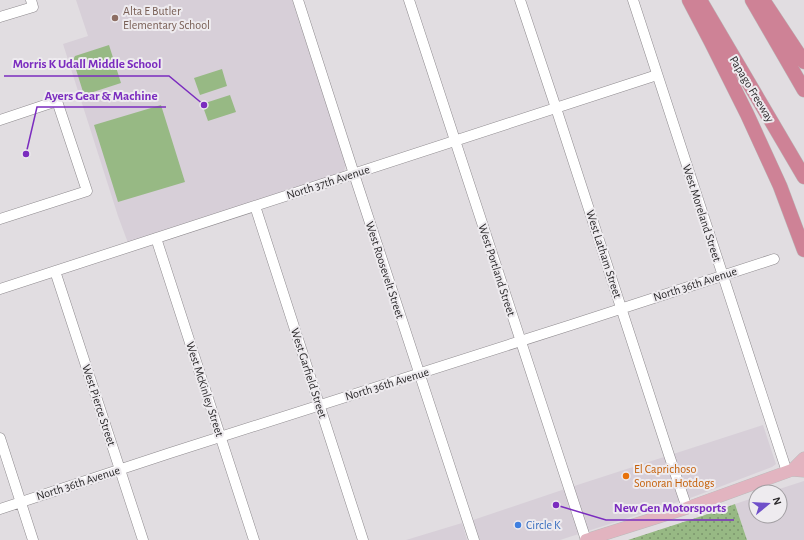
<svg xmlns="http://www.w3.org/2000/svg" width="804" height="540" font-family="'Alegreya Sans',sans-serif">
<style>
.built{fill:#d7cfd8}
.green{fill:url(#green-dots)}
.pitch{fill:#97b984}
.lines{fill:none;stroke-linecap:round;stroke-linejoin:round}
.minor-casing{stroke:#8e8a8e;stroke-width:11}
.major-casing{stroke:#bbb;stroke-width:13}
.highway-casing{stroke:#bbb;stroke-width:15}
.minor{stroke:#fff;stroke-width:10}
.major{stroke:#e2b4c0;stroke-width:12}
.highway{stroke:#ce8296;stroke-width:14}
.education-dot{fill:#8d6e63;stroke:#eeebef;stroke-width:1.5}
.food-dot{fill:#e8710a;stroke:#eeebef;stroke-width:1.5}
.shop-dot{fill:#3f7fe0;stroke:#eeebef;stroke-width:1.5}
.labels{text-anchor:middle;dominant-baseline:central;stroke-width:4;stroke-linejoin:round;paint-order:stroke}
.education-label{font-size:12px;fill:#785e54;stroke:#eeebef;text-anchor:start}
.street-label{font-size:12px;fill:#2b292b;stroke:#eeebef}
.food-label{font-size:12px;fill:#c56008;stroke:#eeebef;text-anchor:start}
.shop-label{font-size:12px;fill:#366cbe;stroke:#eeebef;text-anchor:start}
.leader{fill:none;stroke:#7b2cbf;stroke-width:1.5}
.callout-dot{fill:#7b2cbf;stroke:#eeebef;stroke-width:1.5}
.callout-label{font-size:13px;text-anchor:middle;font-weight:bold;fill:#7b2cbf;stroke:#eeebef;stroke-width:4;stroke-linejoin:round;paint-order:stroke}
</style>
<defs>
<pattern id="green-dots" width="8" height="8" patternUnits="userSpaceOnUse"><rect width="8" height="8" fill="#97b984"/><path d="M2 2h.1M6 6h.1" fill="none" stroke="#7b966c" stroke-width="1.8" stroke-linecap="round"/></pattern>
</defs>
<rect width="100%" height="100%" fill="#e1dde1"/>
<path class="built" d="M76 0H292L346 165 344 171 339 174 128 243 118 216 63 44 88 36Z
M763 425 776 464 772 467 693 497 560 540H480L473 520 568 488Z
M804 481V540H747L735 504 756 497V516H780V492H770Z
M462 523 467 540H406Z"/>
<path class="green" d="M735 504 747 540H628L705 515Z"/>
<path class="pitch" d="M109 45 121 83 84 95 73 60 75 56Z
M222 69 227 86 200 95 194 78Z
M230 95 236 112 208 121 202 104Z
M161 105 185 182 118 202 94 125Z"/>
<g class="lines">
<defs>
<path id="minor" d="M298 0 354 174 474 540
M409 0 586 540
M520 0 556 108 669 455 687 508
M633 0 787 472
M0 17 33 7 31 0
M0 120 57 101 87 191 0 219
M255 206 363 540
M156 238 254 540
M55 271 143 540
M0 289 657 75
M0 438 33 540
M0 509 170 453 571 325 774 259"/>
<path id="major" d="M792 470 804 458
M586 540 687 508 792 470 804 471"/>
<path id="highway" d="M689 0 711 42 747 114 780 186 804 250
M700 0 804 177
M752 0 804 90
M763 0 804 62"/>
</defs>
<use href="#minor" class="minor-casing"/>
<use href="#major" class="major-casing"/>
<use href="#highway" class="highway-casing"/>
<use href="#minor" class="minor"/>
<use href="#major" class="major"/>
<use href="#highway" class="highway"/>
</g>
<circle class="education-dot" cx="115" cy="18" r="4"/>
<circle class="food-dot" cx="626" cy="476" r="4"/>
<circle class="shop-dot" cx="518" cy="525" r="4"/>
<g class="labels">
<g class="education-label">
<text x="123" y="11">Alta E Butler<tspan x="123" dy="14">Elementary School</tspan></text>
</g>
<g class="street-label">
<text transform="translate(752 89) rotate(59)">Papago Freeway</text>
<text transform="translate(328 182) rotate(-18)">North 37th Avenue</text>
<text transform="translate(702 213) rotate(72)">West Moreland Street</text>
<text transform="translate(604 254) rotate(72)">West Latham Street</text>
<text transform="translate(385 270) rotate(72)">West Roosevelt Street</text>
<text transform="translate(497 270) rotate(72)">West Portland Street</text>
<text transform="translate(695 284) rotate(-18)">North 36th Avenue</text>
<text transform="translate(309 373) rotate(72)">West Garfield Street</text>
<text transform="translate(387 384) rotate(-17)">North 36th Avenue</text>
<text transform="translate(205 389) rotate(72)">West McKinley Street</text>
<text transform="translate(99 405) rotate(72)">West Pierce Street</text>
<text transform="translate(78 483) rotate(-18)">North 36th Avenue</text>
</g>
<g class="food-label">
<text x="634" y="469">El Caprichoso<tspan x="634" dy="14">Sonoran Hotdogs</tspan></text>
</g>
<g class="shop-label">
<text x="526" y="525">Circle K</text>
</g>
</g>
<path class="leader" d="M204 105L169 76H4M26 154L37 107H166M556 505L606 520H734"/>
<g class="callout-dot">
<circle cx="204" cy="105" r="4"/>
<circle cx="26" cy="154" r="4"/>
<circle cx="556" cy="505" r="4"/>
</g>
<g class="callout-label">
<text x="87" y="68">Morris K Udall Middle School</text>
<text x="101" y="100">Ayers Gear &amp; Machine</text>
<text x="670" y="512">New Gen Motorsports</text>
</g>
<g transform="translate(768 504) rotate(72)"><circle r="19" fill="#eeebef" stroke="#a09da1"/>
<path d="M0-3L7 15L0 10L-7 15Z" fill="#6f4fc9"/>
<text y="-6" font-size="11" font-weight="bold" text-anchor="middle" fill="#2b292b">N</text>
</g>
</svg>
